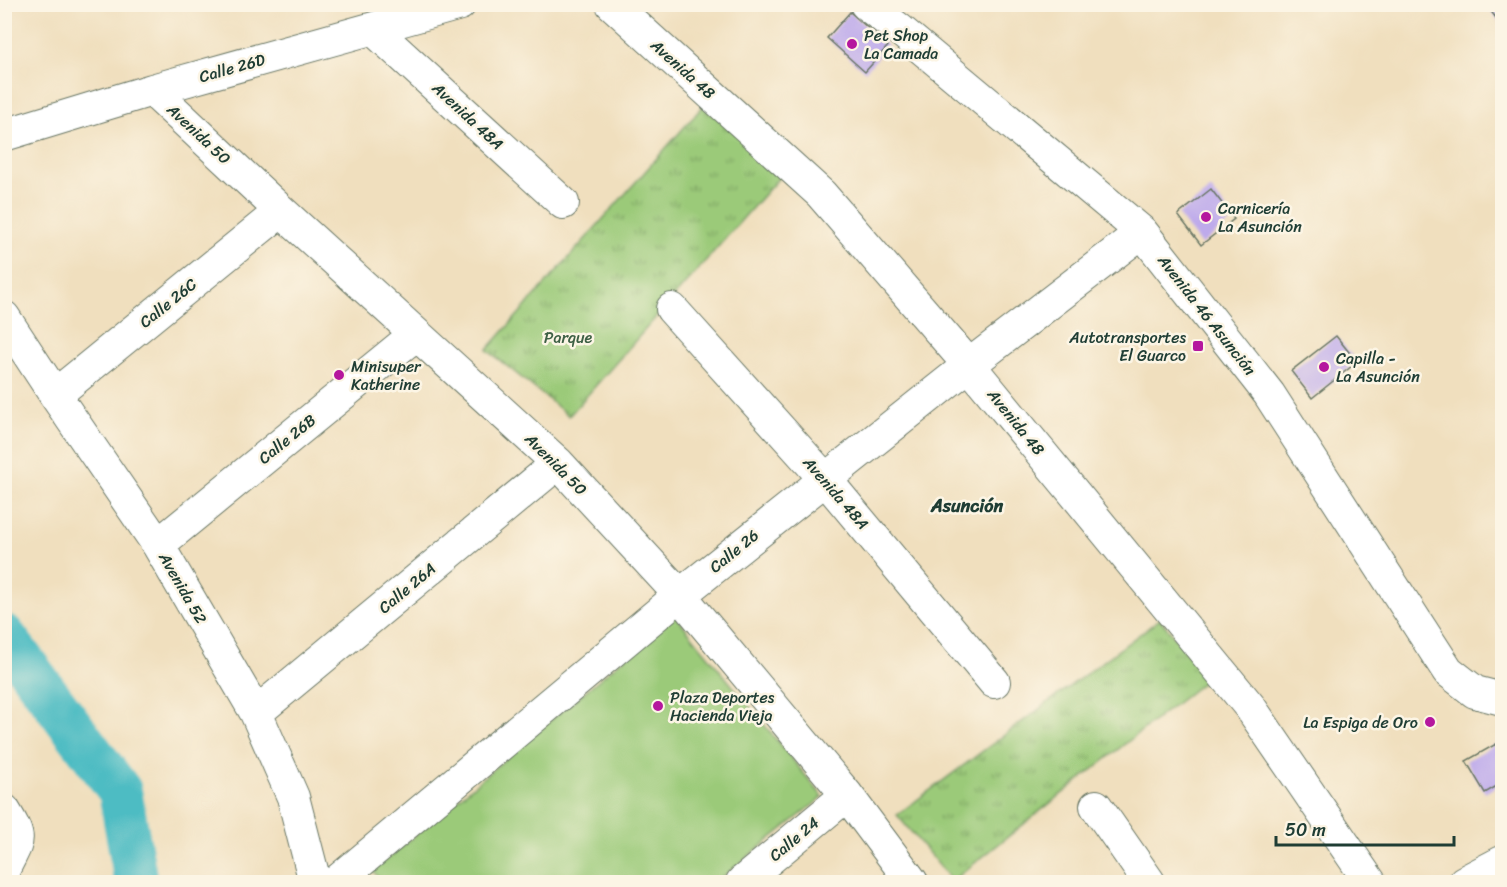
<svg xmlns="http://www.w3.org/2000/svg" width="1507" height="887" font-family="Sriracha,sans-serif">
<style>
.grass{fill:#9bca79;stroke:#5d8456;stroke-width:1.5}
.park{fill:url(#park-tufts);stroke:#5d8456;stroke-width:1.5}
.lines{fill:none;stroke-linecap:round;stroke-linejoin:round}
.stream{stroke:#4dbcc3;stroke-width:8}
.river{stroke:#4dbcc3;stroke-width:44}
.building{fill:#beaaeb}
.minor-casing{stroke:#687664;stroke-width:34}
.minor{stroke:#fff;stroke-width:32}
.poi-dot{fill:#b5179e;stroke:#fcf5e5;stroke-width:2}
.labels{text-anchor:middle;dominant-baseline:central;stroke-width:5;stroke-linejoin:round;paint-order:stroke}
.poi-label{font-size:16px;fill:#1f3d34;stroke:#fcf5e5;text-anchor:start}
.street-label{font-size:16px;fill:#1f3d34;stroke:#fcf5e5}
.park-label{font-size:16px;fill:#3e6045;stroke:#fcf5e5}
.neighbourhood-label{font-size:18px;font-weight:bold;fill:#1f3d34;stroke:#fcf5e5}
</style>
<defs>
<pattern id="park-tufts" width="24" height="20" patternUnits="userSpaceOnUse" patternTransform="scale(1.5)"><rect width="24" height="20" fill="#9bca79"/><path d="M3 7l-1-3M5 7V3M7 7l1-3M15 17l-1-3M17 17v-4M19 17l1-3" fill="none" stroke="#7ea564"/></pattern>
</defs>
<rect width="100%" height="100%" fill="#fcf5e5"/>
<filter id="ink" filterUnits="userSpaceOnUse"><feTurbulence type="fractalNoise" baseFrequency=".0167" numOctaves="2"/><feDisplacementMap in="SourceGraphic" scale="12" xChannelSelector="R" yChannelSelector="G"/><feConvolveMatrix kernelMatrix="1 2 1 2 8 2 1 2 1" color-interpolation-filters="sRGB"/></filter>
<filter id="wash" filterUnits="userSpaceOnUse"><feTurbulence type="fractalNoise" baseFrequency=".008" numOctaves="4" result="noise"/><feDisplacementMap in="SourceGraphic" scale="24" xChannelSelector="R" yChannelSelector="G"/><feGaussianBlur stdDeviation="1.35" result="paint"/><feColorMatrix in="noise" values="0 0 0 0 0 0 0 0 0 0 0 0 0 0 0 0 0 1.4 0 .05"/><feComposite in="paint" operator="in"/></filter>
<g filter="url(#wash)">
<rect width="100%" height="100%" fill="#f0dfbe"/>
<path class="grass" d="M675 615 823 797 716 882H382L373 871Z"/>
<path class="park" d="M703 106 783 173 569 416 487 350Z
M1160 619 1207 679 952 881 897 815Z"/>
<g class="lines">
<path class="stream" d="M1502 117V123"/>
<path class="river" d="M4 636 120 791 136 882"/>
</g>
<g id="blocks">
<path class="building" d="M1485 4H1502V26L1490 10Z
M850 12 888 46 865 72 827 38Z
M1211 189 1234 219 1201 245 1178 215Z
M1336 336 1357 362 1312 398 1291 371Z
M1496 744 1502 755V783L1485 793 1466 761Z"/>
</g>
</g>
<g filter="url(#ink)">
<use href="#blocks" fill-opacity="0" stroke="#687664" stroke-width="1.5"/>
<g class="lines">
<defs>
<path id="minor" d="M612 4 821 194 969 365 1250 707 1370 882
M866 4 900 30 1142 232 1269 394 1448 671 1475 692 1502 699
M373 29 563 203
M152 90 281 211 558 463 680 595 847 795 912 882
M4 135 152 90 460 4
M672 309 825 479 994 682
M4 317 55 395 158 545 256 713 293 797 315 882
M55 395 281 211
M158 545 416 334
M256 713 558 463
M1096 806 1149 882
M4 810C23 841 19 838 4 869
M336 882 680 595 969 365 1142 232
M742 882 847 795
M1464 882 1502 862"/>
</defs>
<use href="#minor" class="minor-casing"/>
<use href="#minor" class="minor"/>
</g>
</g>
<g class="poi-dot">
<circle cx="852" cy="44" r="6"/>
<circle cx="1206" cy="217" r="6"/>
<rect x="1192" y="340" width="12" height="12" rx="3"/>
<circle cx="1324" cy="367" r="6"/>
<circle cx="339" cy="375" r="6"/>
<circle cx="658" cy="706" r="6"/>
<circle cx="1430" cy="722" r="6"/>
</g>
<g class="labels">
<g class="poi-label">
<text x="864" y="35">Pet Shop<tspan x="864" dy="18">La Camada</tspan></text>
<text x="1218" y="208">Carnicería<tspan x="1218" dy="18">La Asunción</tspan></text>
<text x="1186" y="337" text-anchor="end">Autotransportes<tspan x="1186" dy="18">El Guarco</tspan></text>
<text x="1336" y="358">Capilla -<tspan x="1336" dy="18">La Asunción</tspan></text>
<text x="351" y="366">Minisuper<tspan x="351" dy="18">Katherine</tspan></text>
<text x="670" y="697">Plaza Deportes<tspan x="670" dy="18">Hacienda Vieja</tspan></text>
<text x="1418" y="722" text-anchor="end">La Espiga de Oro</text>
</g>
<g class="street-label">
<text transform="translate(232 68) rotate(-16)">Calle 26D</text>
<text transform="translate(683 69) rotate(42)">Avenida 48</text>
<text transform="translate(468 116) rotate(43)">Avenida 48A</text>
<text transform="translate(199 134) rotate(43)">Avenida 50</text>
<text transform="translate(168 303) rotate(-39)">Calle 26C</text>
<text transform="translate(1207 315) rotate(52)">Avenida 46 Asunción</text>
<text transform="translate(1016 422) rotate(51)">Avenida 48</text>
<text transform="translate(287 439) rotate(-39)">Calle 26B</text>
<text transform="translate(556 464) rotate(45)">Avenida 50</text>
<text transform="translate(836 493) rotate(49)">Avenida 48A</text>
<text transform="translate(734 551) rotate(-39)">Calle 26</text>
<text transform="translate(183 588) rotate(60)">Avenida 52</text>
<text transform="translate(407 588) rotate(-40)">Calle 26A</text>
<text transform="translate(794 839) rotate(-40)">Calle 24</text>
</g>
<g class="park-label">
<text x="568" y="337">Parque</text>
</g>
<g class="neighbourhood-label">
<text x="967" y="506">Asunción</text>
</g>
</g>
<rect width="1507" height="887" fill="none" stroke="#fcf5e5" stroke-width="24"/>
<path d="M1276 836v9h178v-9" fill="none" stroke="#1f3d34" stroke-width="3"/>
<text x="1285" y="836" font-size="18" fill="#1f3d34" stroke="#fcf5e5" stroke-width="4.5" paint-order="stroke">50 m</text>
</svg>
